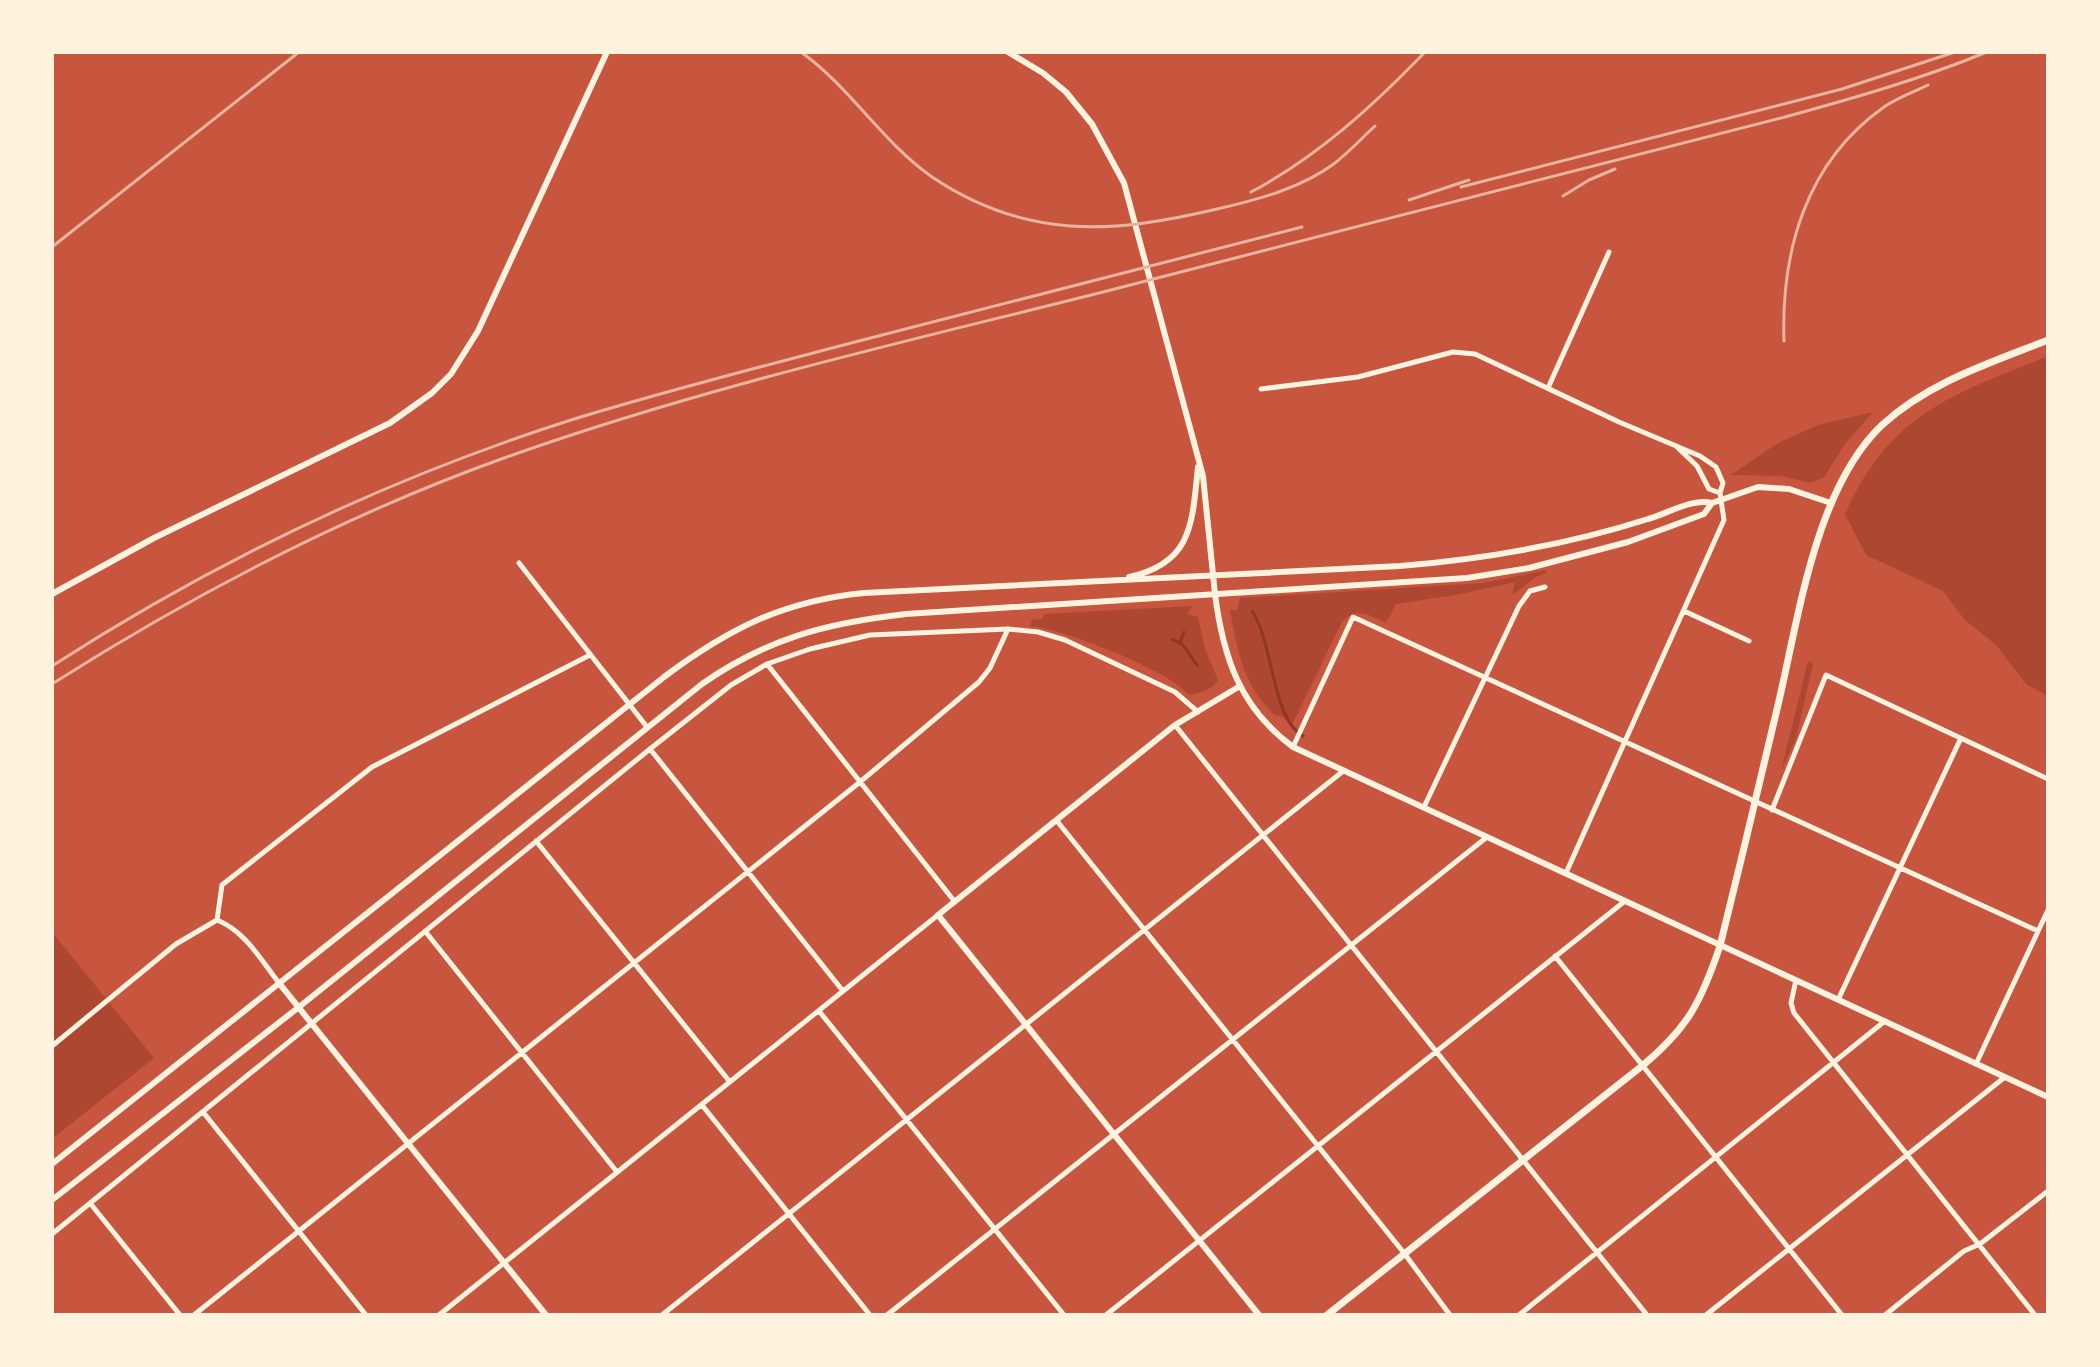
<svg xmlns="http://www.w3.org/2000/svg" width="2100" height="1367" font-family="Commissioner,sans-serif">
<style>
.green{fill:#ae4732}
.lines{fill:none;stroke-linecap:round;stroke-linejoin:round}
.stream{stroke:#8f3625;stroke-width:3}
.minor{stroke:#fff3e0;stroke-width:5}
.tertiary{stroke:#fff3e0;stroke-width:6}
.secondary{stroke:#fff3e0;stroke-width:6}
.primary{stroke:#fff3e0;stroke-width:7}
.rail{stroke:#e9b49f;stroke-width:3}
</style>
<rect width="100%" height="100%" fill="#c8553d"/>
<path class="green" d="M2048 356V696L2026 684 1997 646 1964 619 1943 591 1866 555 1845 514C1890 413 1952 395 2048 356Z
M1873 412 1845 444 1824 477 1810 483 1781 476 1731 475 1778 443 1818 425Z
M1546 570V573L1536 577 1512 595 1515 582 1456 595 1396 604 1386 623C1370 615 1356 606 1342 622L1292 725 1280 715 1277 717C1243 686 1238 653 1230 610H1237L1240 598 1483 583Z
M1192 606 1187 614 1198 617 1205 649 1218 680C1212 691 1198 693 1189 695 1169 670 1063 629 1030 626L1032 620 1042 619 1044 614Z
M1808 661 1813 664 1796 738 1781 771Z
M52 932 154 1058 52 1139Z"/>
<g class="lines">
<path class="stream" d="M1252 611C1274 643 1271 718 1303 736
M1172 639 1183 645 1197 665
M1180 643 1184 632"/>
<path class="minor" d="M1548 388 1609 252
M1261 389 1358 377 1453 352 1475 354 1619 422 1700 456 1716 467 1723 483 1720 493
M519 563 647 727
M1684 611 1749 641
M767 664 955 902
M1175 725 1647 1315
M1293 747 1353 617 2038 931
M650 749 843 991
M1424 807 1519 606 1530 591 1545 587
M1772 810 1826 675 2048 779
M1057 821 1404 1253 1450 1315
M536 841 730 1082
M1566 873 1724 520 1720 493 1709 489 1697 466 1677 447
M217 920 222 885 372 767 590 655
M217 920C245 931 261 960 279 983
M425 931 617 1172
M1555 956 1842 1315
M1796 980 1791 1003 1794 1013 2035 1315
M1838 1000 1960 740
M819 1011 1064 1315
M52 1046 176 944 217 920
M1976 1064 2048 910
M702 1105 870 1315
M203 1112 366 1315
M90 1203 180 1315
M52 1234 650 749 731 685 767 664 810 649 870 635 1008 629 1038 632 1065 640 1175 692 1198 712
M194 1315 860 782 979 682 990 668 1008 629
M439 1315 938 915
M662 1315 1342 772
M887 1315 1487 837
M1106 1315 1625 901
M1519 1315 1885 1021
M1706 1315 2005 1077
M1885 1315 1964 1251 1980 1244 2048 1191"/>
<path class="tertiary" d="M1215 594C1223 657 1240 708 1293 747L2048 1097
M1240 686 1175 725 938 915 1259 1315
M279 983 546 1315"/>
<path class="secondary" d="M1008 52 1043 73 1066 92 1092 124 1124 183 1203 476 1215 594
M1129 577C1193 563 1192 523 1198 467
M52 594 154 538 390 423 432 393 451 374 478 331 607 52
M52 1164 664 677C728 629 783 601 864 593L1400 566C1485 559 1567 545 1648 519 1669 513 1692 498 1712 503
M52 1200 299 1007 702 684C768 638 827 623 906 614L1467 578 1529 568 1628 542 1704 514 1712 503 1758 487 1789 489 1831 503"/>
<path class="primary" d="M1327 1315 1642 1066C1688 1028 1701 1002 1720 946 1740 866 1759 785 1778 705 1799 617 1815 489 1882 425 1929 382 1990 363 2048 340"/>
<path class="rail" d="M801 52C850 87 882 142 932 177 1026 240 1112 234 1217 209 1257 200 1302 188 1335 163 1349 152 1362 138 1375 126
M1461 187 1842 89 1955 52
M1251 192C1317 157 1373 106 1425 52
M1563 196 1589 180 1615 169
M1409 200 1469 180
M52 247 299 52
M1784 341C1781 251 1806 162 1884 107 1897 98 1914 92 1928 85
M52 666C212 563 389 478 571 420 665 391 760 367 855 342 1004 304 1153 266 1302 227
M52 684C194 594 345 515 504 458 700 388 905 342 1107 291 1333 234 1559 173 1785 117 1854 98 1921 79 1987 52"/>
</g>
<rect width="2100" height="1367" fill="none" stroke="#fff3e0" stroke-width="108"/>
</svg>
